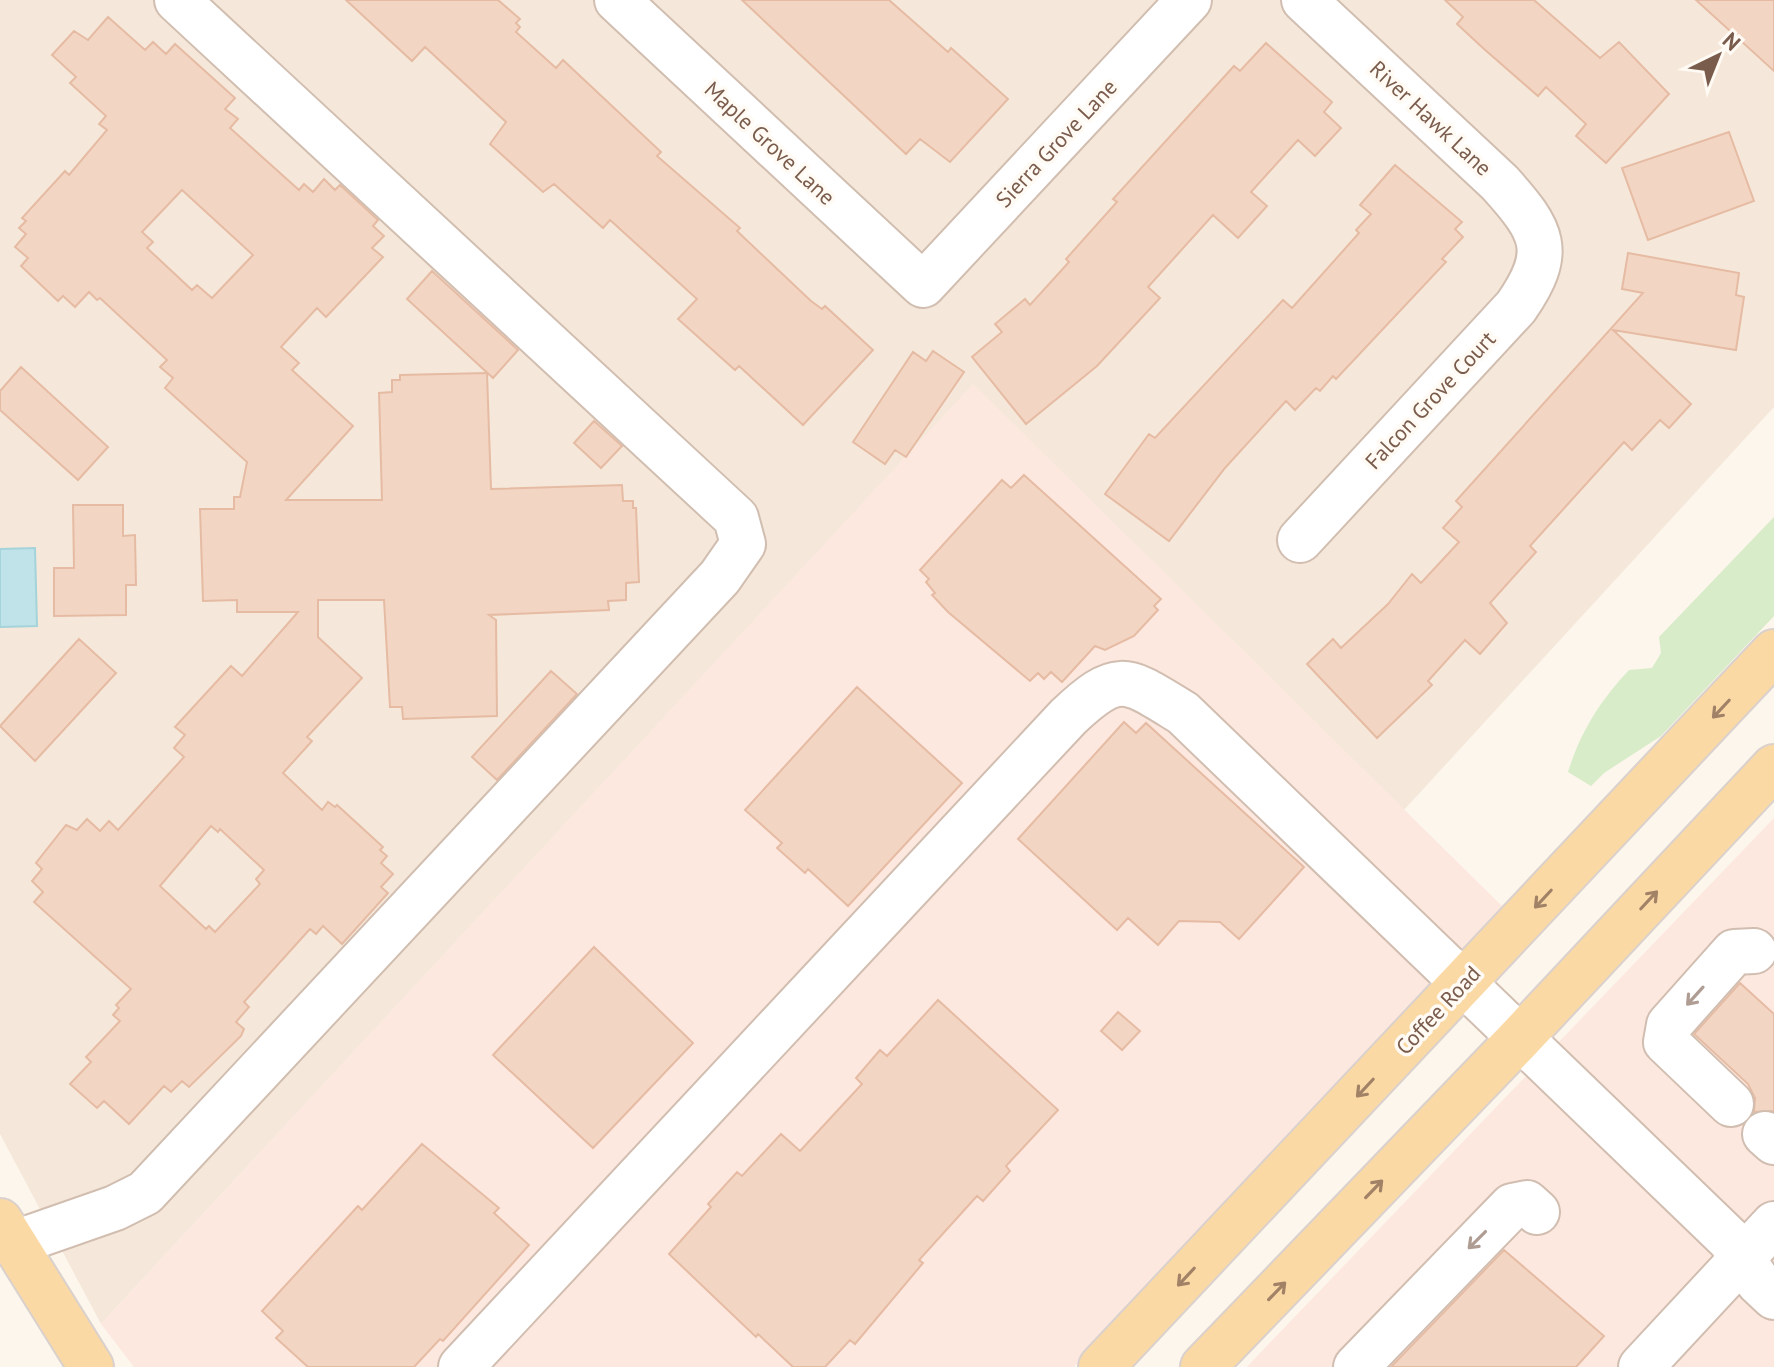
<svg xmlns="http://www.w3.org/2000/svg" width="1774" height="1367" font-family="'PT Sans',sans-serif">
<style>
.residential{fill:#f5e8da}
.commercial{fill:#fde8e0}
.green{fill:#d8ecc9}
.water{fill:#bfe3e8;stroke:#a5d3da;stroke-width:2}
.building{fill:#f3d5c3;stroke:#e6bba3;stroke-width:2;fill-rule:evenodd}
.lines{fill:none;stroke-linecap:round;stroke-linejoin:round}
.minor-casing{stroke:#d1beb0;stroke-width:48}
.major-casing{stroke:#dad1cd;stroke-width:48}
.minor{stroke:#fff;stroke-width:44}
.major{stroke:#fbd9a5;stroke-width:44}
.oneway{stroke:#a18267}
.oneway2{stroke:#af9d94}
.labels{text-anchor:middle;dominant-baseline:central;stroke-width:7;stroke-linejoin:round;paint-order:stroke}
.street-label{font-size:22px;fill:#7a5c4d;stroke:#fffaf3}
</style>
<rect width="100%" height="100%" fill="#fdf6ec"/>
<path class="residential" d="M0 0H1774V407L1404 810 973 385 101 1324 0 1134Z"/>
<path class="commercial" d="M973 384 1504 908 1074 1367H134L101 1324Z
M1774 818V1367H1247L1259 1354Z"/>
<path class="green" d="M1774 517V616L1661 736 1604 773 1591 786 1568 772C1581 731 1600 701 1629 670L1652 668 1661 653 1659 637Z"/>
<path class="water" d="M35 548 37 626 0 627V549Z"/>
<path class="building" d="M346 0H498L520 19 516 23 520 27 516 32 556 68 563 60 661 152 657 156 740 228 737 231 811 301 822 309 825 306 873 350 803 425 739 366 735 370 678 319 697 299 610 220 603 228 554 184 543 192 490 144 506 122 425 47 412 61Z
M742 0H889L948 52 951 48 1008 99 950 162 920 139 906 154Z
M1445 0H1534L1600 58 1619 42 1669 94 1606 163 1576 136 1586 124 1546 87 1538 96 1484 49 1457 24 1463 17Z
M1696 0H1774V71Z
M108 17 145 50 153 42 166 54 175 44 235 98 225 109 238 119 230 128 299 190 304 184 313 192 324 179 335 190 340 185 378 220 373 226 384 236 372 248 383 257 326 317 317 308 281 347 299 363 292 370 353 426 286 500H382L379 393 392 392V380H400V375L487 373 491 489 622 485 623 501H633V508H636L639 582 626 583V600L608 601 609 610 489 615 496 620 497 716 403 719 402 707H390L384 600H318V637L362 678 307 737 312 741 283 773 322 810 328 802 335 807 337 805 383 847 380 850 387 856 381 863 393 874 381 887 388 893 342 944 323 926 316 934 310 929 244 1002 249 1007 236 1022 244 1029 241 1036 189 1087 182 1081 171 1092 164 1086 129 1124 104 1101 97 1108 70 1084 91 1062 86 1057 120 1021 113 1015 119 1008 116 1005 131 989 34 902 43 892 32 881 42 869 36 863 66 825 77 830 87 819 100 831 109 821 118 830 184 757 174 748 185 735 175 727 231 666 242 676 298 612H237V600L203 601 200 509H234V497H240L247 462 165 388 173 378 160 367 167 360 100 298 97 300 89 292 75 307 63 296 58 301 21 266 28 258 15 247 26 234 19 228 26 221 22 218 65 171 69 175 107 130 99 124 106 116 70 83 76 77 52 55 74 31 88 40ZM182 190 253 255 212 298 197 285 192 290 147 248 153 242 142 232ZM211 826 218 832 220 829 264 870 256 879 260 884 215 932 209 926 206 929 160 886Z
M1266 43 1332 102 1324 112 1341 128 1315 156 1298 140 1251 192 1267 206 1238 238 1213 215 1148 287 1160 298 1097 366 1026 424 972 357 1002 332 995 324 1025 299 1030 305 1069 262 1066 259 1117 202 1113 199 1234 66 1240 71Z
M1729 132 1754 201 1648 240 1622 168Z
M1395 165 1462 222 1455 229 1463 237 1442 259 1446 262 1336 379 1333 376 1320 391 1316 388 1295 410 1286 401 1225 468 1169 541 1105 494 1149 434 1155 438 1283 300 1292 308 1359 233 1356 230 1371 214 1360 205Z
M1628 253 1739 273 1736 295 1744 297 1736 350 1613 330 1691 404 1669 428 1660 420 1632 450 1624 442 1530 546 1536 552 1490 603 1507 623 1480 654 1465 640 1428 681 1432 685 1377 738 1307 664 1333 639 1341 648 1388 604 1412 574 1421 583 1459 542 1443 528 1462 507 1456 501 1643 293 1622 289Z
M432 271 518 350 493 378 407 299Z
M933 351 964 372 906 457 895 450 885 464 853 442 913 352 926 361Z
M21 367 108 447 78 480 0 410V391Z
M594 421 622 446 601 468 574 443Z
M1024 475 1161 599 1154 606 1158 610 1134 636 1105 650 1095 646 1062 682 1051 672 1044 679 1038 673 1030 681 948 612 932 595 935 593 926 582 929 579 920 570 1002 480 1011 488Z
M73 505H123V536L135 535 136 585H126V615L54 616V568H74Z
M79 639 116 673 35 761 0 726Z
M551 671 577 694 497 780 472 757Z
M857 687 962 783 848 906 808 869 805 873 777 848 782 843 745 810Z
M1124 722 1136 733 1146 723 1304 867 1239 939 1220 922 1179 921 1158 945 1128 918 1117 930 1018 839Z
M594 947 693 1043 593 1148 493 1055Z
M1740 983 1774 1014V1111L1754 1112 1755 1098 1748 1084 1694 1034Z
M938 1000 1058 1110 1006 1166 1010 1171 983 1201 977 1196 919 1260 923 1263 855 1344 850 1340 825 1367H793L758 1334 756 1337 669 1254 711 1207 708 1204 737 1172 742 1176 781 1134 800 1151 862 1084 856 1078 880 1050 887 1056Z
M1118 1012 1140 1031 1122 1050 1101 1031Z
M422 1144 499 1208 494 1213 529 1245 443 1341 440 1339 414 1367H308L276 1338 283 1331 262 1311 358 1206 362 1210Z
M1504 1250 1604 1336 1576 1367H1391Z"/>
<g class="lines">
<defs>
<path id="minor" d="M617 0 923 285 1189 0
M1300 540 1516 307C1555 251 1543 231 1500 183L1304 0
M1731 1104 1666 1042 1669 1025 1734 952 1754 951
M1765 1134 1774 1142
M12 1244 115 1208 145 1193 720 577 743 544 736 518 177 0
M461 1367 1068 717C1119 669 1126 678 1183 713L1730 1240 1759 1283 1774 1297
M1356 1367 1512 1206 1527 1203 1537 1212
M1641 1367 1774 1224"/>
<path id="major" d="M0 1221 91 1367
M1101 1367 1774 652
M1203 1367 1519 1039 1774 767"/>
</defs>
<use href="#minor" class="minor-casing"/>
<use href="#major" class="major-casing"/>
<use href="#minor" class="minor"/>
<use href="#major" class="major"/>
</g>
<defs><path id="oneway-shaft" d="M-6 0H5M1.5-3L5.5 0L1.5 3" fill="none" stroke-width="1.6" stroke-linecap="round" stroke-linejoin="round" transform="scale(2)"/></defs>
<g class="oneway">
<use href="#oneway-shaft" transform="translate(1721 709) rotate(133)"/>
<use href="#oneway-shaft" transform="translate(1543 899) rotate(133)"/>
<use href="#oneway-shaft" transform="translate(1649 900) rotate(-47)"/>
<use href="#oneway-shaft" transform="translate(1365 1088) rotate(133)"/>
<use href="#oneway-shaft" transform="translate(1374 1189) rotate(-46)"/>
<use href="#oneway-shaft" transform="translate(1186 1277) rotate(133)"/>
<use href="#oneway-shaft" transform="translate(1277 1291) rotate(-46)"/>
</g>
<g class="oneway2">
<use href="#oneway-shaft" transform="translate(1695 996) rotate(132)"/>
<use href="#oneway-shaft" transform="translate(1477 1240) rotate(135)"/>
</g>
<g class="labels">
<g class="street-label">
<text transform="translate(1431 118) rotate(43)">River Hawk Lane</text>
<text transform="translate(770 143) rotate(43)">Maple Grove Lane</text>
<text transform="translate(1056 143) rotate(-47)">Sierra Grove Lane</text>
<text transform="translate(1430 400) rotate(-47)">Falcon Grove Court</text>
<text transform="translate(1438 1010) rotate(-47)">Coffee Road</text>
</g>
</g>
<g transform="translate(1718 56) rotate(43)" stroke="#fffaf3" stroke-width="6" paint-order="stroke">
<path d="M0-6L14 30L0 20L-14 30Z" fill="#7a5c4d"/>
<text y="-12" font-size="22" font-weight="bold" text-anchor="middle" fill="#7a5c4d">N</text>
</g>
</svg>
